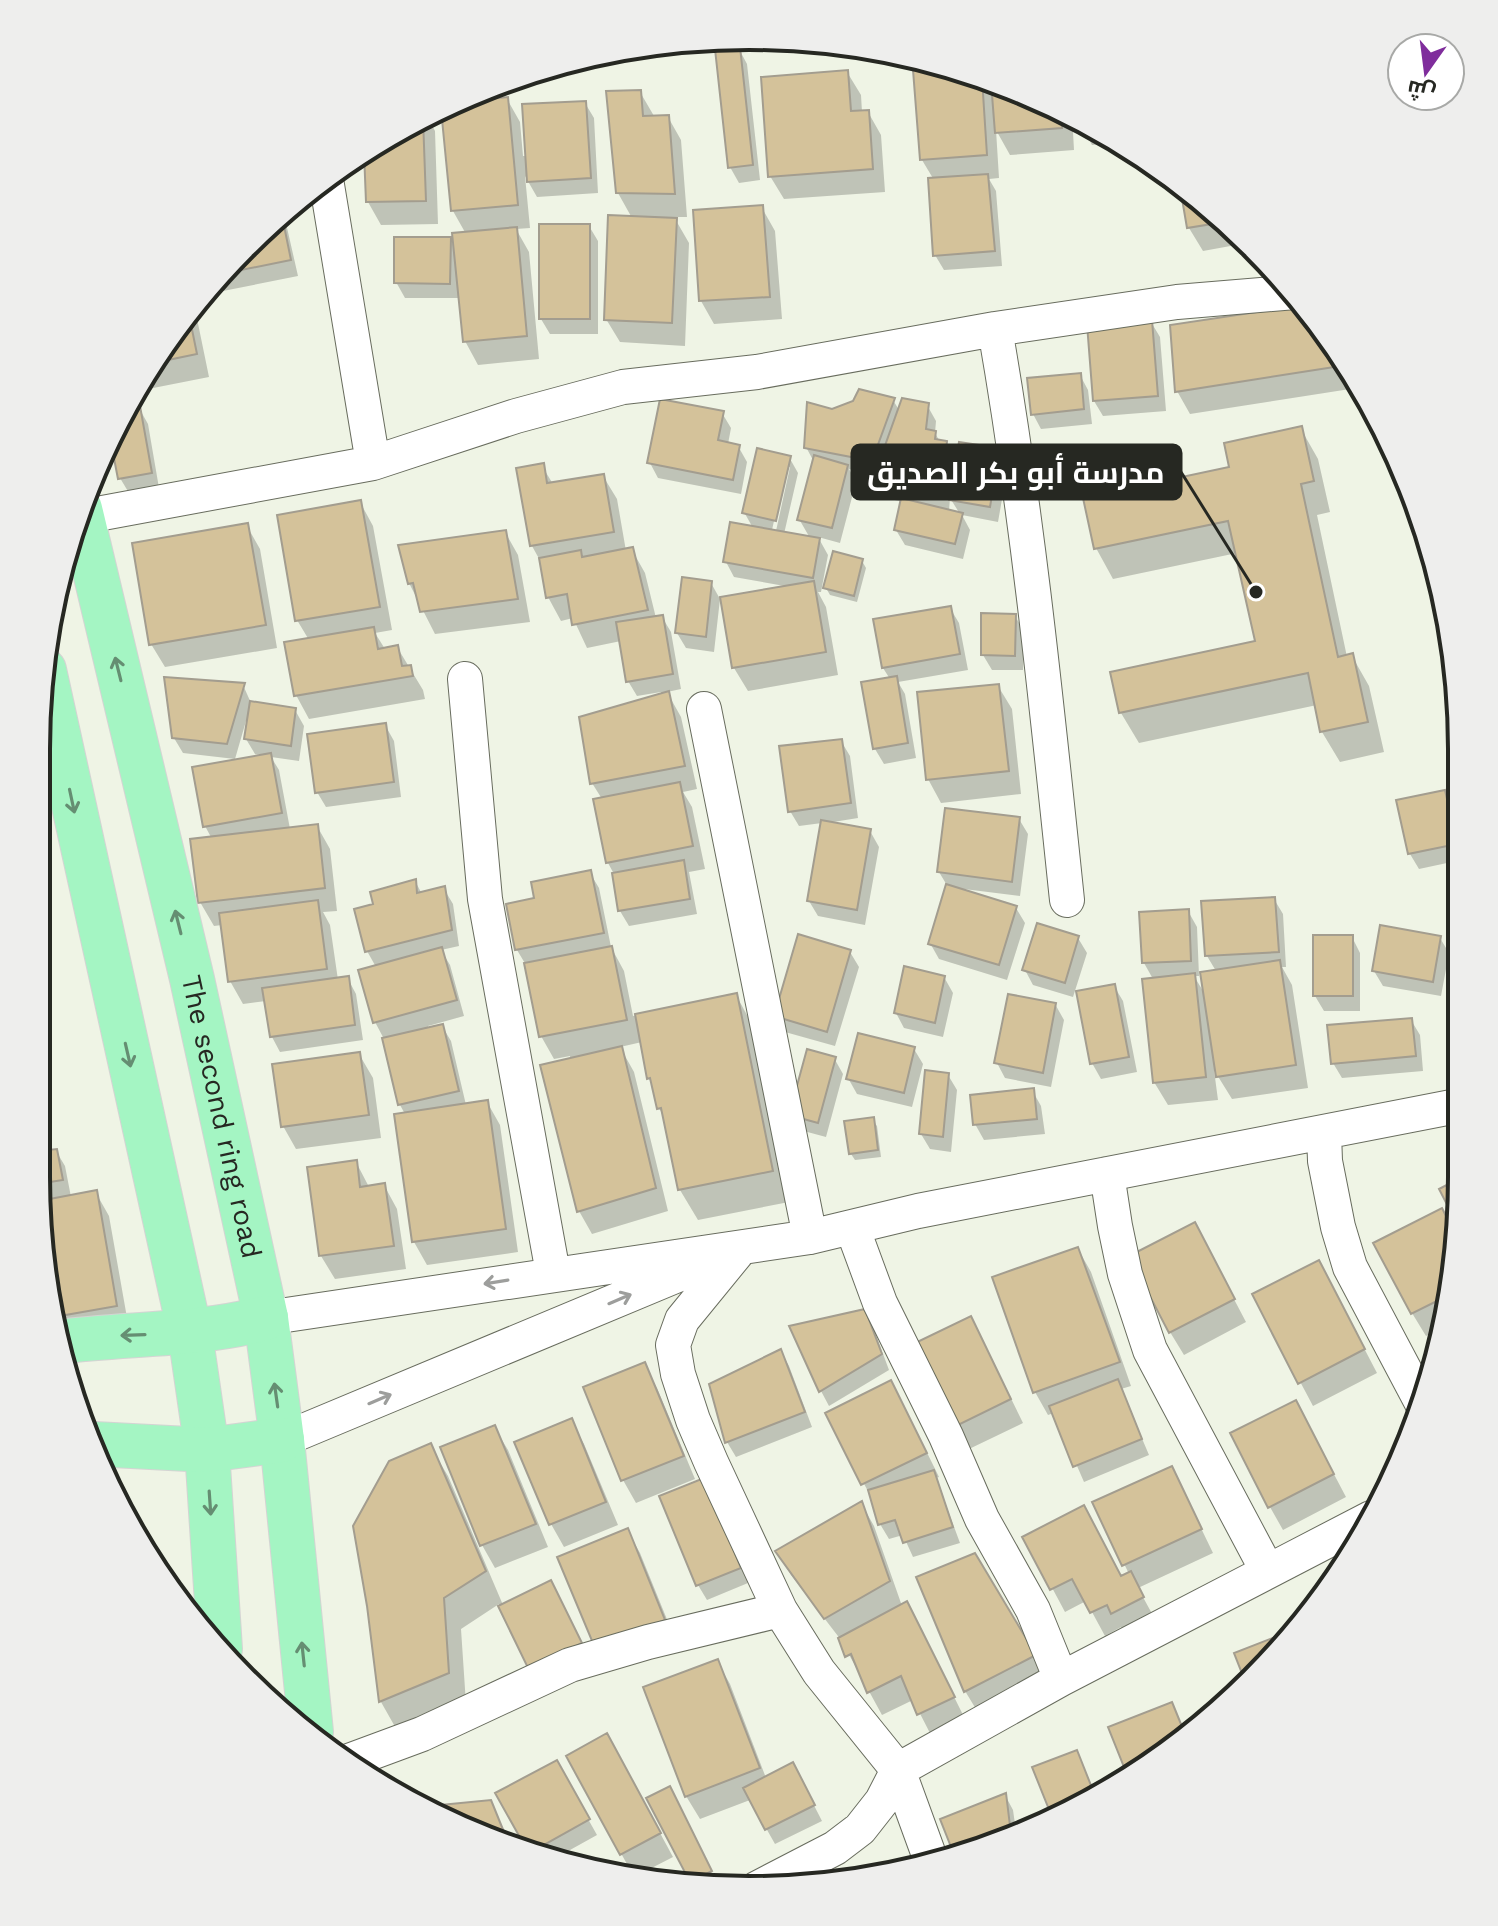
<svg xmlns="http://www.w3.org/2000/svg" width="1498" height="1926" font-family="'Work Sans',Cairo,sans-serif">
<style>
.shadow{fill:#0003;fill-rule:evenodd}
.building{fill:#d4c29a;stroke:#a39d8f;stroke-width:2}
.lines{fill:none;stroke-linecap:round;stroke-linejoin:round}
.street-casing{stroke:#686c5e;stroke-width:36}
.primary-casing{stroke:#d4d4d3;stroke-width:46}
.street{stroke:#fff;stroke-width:34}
.primary{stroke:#a4f5c3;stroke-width:44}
.oneway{stroke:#658e72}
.oneway2{stroke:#9d9e9c}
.labels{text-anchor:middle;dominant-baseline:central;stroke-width:8;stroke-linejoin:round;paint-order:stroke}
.street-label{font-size:28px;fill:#262822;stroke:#fff}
.rim{fill:none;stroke:#262822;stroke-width:4}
.leader{fill:none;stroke:#262822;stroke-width:3}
.callout-dot{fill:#262822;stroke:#fff;stroke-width:3}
.callout{fill:#262822;stroke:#262822;stroke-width:3}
.callout-label{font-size:30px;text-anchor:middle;font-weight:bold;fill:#fff}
</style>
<rect width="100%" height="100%" fill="#eff4e5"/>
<path class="shadow" d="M739 49 747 64 760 180 739 183 730 167Z
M915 57 933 60 1072 114 1074 150 1010 155 996 130 999 178 989 179 996 191 1002 266 944 270 935 255 934 180 922 160Z
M847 72 861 95 862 112H868L881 135 885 192 784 199 770 176Z
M640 92 654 116 668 117 681 140 687 217H674L689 243 685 346 620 342 606 319 632 218 618 193Z
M507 99 520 122 523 156H527L585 103 594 118 598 193 537 197 525 176 530 228 516 229 529 252 539 359 478 365 465 341 460 298H405L396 282 450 239 456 250 466 234 453 211Z
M427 116 435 131 438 224 381 225 368 202 366 150 392 132Z
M1078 118 1118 143 1092 145Z
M1183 183 1247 243 1203 251 1189 228Z
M762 208 775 231 782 319 714 324 701 301Z
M283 210 298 276 223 291 217 279Z
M589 226 598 241V334H550L541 319Z
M194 304 209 377 143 390 184 315Z
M1305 307 1363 387 1190 414 1177 391Z
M1151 322 1160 337 1166 411 1103 416 1094 401Z
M1080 375 1088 390 1092 424 1041 429 1033 414Z
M893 400 899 410 927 405 936 421 935 433 940 442 945 443 954 459 953 470 999 450 1008 465 998 522 962 515 970 530 963 559 905 545 896 530 903 502 882 497 874 482 876 475 849 469 856 482 840 543 818 537 828 555 821 592H818L826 607 838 675 748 691 734 668 790 587 734 577 726 562 753 528 744 512 789 457 798 473 784 534 810 538 799 519 814 462 806 447 832 411ZM786 467H790L776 531 772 530ZM950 498 960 514 949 511Z
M139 408 148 424 159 488 129 493 120 478Z
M722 413 731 428 728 444 738 446 747 462 741 494 658 478 650 463Z
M1301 429 1318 459 1330 512 1317 515 1347 657 1352 656 1369 686 1384 752 1340 762 1322 732 1317 705 1139 743 1121 713 1112 674 1257 643 1237 553 1113 579 1096 548Z
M542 466 553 484 603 476 617 499 626 551 632 550 645 573 656 618 662 617 671 632 681 689 667 692 681 717 697 789 683 792 692 807 705 869 689 872 697 914 629 926 620 911 614 874 608 863 602 799 592 783 662 695 661 692 637 696 628 681 621 641 587 648 573 618 561 621 548 597 542 564 532 546 518 469Z
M360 502 373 526 392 630 375 633 385 649 397 647 423 690 425 699 309 719 296 695 309 640 297 620Z
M247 526 260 549 277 648 165 667 151 644Z
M505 532 518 555 530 622 435 634 409 583Z
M862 561 866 568 857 602 830 595 826 588Z
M711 583 720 599 714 652 686 648 677 633Z
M950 608 959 623 968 670 898 682 905 694 916 758 884 764 875 749 890 679 883 668Z
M1015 616 1024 631 1023 670H992L983 655Z
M243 685 251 703 295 710 304 726 299 761 271 757 279 770 290 829 317 826 330 849 337 911 323 912 330 925 338 980 348 979 356 994 363 1040 280 1052 272 1037 266 1001 243 1004 230 981 222 925 214 926 200 902 212 839 205 826 264 755 255 754 246 739 249 722 246 721 235 759 183 753 174 738Z
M998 686 1012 709 1021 794 941 803 928 779Z
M385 725 394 741 401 797 326 807 317 792Z
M841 741 850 756 858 818 827 823 870 831 879 847 865 925 818 916 809 901 822 823 799 826 790 811Z
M1444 792 1453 807 1461 842V860L1419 869 1410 854 1399 802Z
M1019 819 1028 834 1020 896 964 889V891L1016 908 1025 923 1007 980 939 959 930 943 948 887 939 872Z
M37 834 42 862 37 863Z
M590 873 599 888 611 947 624 971 633 1016 736 995 753 1026 789 1202 698 1220 680 1190 666 1121 659 1108 654 1086 649 1078 642 1042 620 1047 634 1072 668 1211 592 1234 579 1211 570 1056 554 1059 541 1036 526 965 517 950 508 905 537 899Z
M415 881 422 894 444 889 453 904 459 946 441 950 450 965 464 1016 428 1026V1029L442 1026 451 1041 466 1105 487 1102 500 1125 518 1252 427 1265 414 1242 396 1115 405 1114 400 1105 384 1039 375 1022 376 967 367 951 375 906Z
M1274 899 1283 914 1286 967H1282L1292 985 1308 1088 1232 1099 1214 1070 1218 1100 1168 1105 1154 1082 1153 979 1144 963 1188 911 1197 927 1199 976H1194L1206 996 1216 971 1207 956Z
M37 905 46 955 37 956Z
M1352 937 1360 953V1011H1324L1315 996Z
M1078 938 1087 953 1073 997 1033 985 1025 970Z
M1440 938 1449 953 1441 996 1383 986 1374 971Z
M850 952 859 967 835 1046 785 1032 776 1016Z
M944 977 953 993 943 1037 904 1028 896 1013Z
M1114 986 1123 1001 1137 1072 1101 1079 1092 1063Z
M1055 1004 1064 1020 1051 1087 1005 1078 997 1063Z
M1411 1020 1420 1035 1423 1071 1342 1078 1333 1063Z
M914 1049 923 1064 912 1107 857 1094 848 1078Z
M359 1054 373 1078 381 1138 296 1149 283 1126Z
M834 1058 843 1074 826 1137 800 1130 791 1115Z
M948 1075 957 1090 951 1152 930 1149 921 1134Z
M1032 1090 1041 1106 1045 1134 984 1140 975 1124Z
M872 1119 877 1126 881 1157 855 1160 851 1154Z
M43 1132 53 1152 56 1151 65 1166 71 1197 96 1193 109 1216 129 1329 58 1342 36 1177V1134Z
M356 1162 369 1187 384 1185 397 1209 406 1269 335 1279 321 1256 309 1168Z
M1441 1210 1456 1237 1448 1316 1445 1326 1426 1336 1412 1313Z
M1207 1248 1246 1322 1184 1355 1170 1332Z
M1078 1249 1091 1272 1131 1386 1121 1389 1149 1455 1084 1482 1054 1413 1048 1415 1035 1392Z
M1331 1285 1377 1373 1313 1406 1254 1295Z
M864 1311 873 1327 889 1370 829 1406 821 1391Z
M983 1341 1023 1423 967 1450 954 1427Z
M781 1351 789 1366 812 1427 736 1457 727 1442 712 1385Z
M644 1365 657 1388 695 1479 636 1503 623 1480Z
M904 1406 939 1477 936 1478 960 1543 913 1557 903 1535 889 1539 880 1524 874 1503 828 1414Z
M571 1421 584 1444 618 1525 564 1547 551 1524Z
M1308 1425 1346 1497 1283 1530 1270 1507Z
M494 1427 508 1450 548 1547 495 1568 482 1545 442 1448Z
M430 1446 448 1476 503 1605 559 1597 589 1659 531 1669 499 1604 461 1629 466 1704 398 1732 381 1702 369 1605Z
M1172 1468 1213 1553 1138 1588 1156 1621 1126 1636 1121 1627 1105 1636 1086 1601 1065 1612 1025 1537 1121 1578 1129 1574 1095 1503Z
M712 1496 748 1583 707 1600 698 1585Z
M861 1503 874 1526 902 1606 919 1626 966 1721 932 1737 913 1700 882 1715 841 1640 791 1575 777 1552Z
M627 1530 640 1553 677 1644 610 1671Z
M974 1555 1047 1678 979 1714 965 1691Z
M717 1661 730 1684 766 1778 801 1780 822 1821 775 1844 750 1800 700 1819 686 1796Z
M1076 1753 1094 1789 1108 1783 1112 1790 1054 1816Z
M568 1757 620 1759 673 1857 638 1875H633Z
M556 1762 597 1835 552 1860 530 1851Z
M1005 1795 1013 1810 1016 1831 957 1856Z
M648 1799 678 1804 718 1886 690 1882Z
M490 1802 511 1843 424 1808Z"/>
<path class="building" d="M740 47 753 165 728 168 715 49Z
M912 57 933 60 982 78 987 155 920 160Z
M848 70 851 111 869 110 873 169 768 177 761 77Z
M991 82 1061 108 1062 128 995 133Z
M641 90 643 116 669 115 675 194 616 193 606 91Z
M508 97 518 205 451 211 441 109 458 102Z
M586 101 591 178 527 182 522 104Z
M423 118 426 201 366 202 364 152 392 132Z
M988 174 995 251 933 256 928 178Z
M1179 181 1183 183 1224 222 1187 228Z
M763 205 770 297 699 301 693 210Z
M281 211 291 260 221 274 279 213Z
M608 215 677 218 672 323 604 320Z
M539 224H590V319H539Z
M517 227 527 336 463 342 452 233Z
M394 237H451L450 284 394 283Z
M1304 305 1347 365 1175 392 1170 325Z
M188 310 197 354 158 362 184 315Z
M1152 320 1158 396 1093 401 1087 324Z
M1081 373 1084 409 1031 415 1027 378Z
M859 389 895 398 872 461 804 448 807 402 832 409 853 401Z
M902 398 929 403 926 429 936 431 935 439 947 441 941 497 872 482Z
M660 399 724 411 718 440 740 445 733 480 647 463Z
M140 406 152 473 118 479 112 448 134 407Z
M1302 426 1314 481 1301 484 1338 657 1353 653 1368 722 1320 732 1308 673 1119 713 1110 672 1255 641 1228 521 1094 549 1083 498 1229 467 1224 443Z
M959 442 1000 448 990 507 949 500Z
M757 448 791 456 776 521 742 513Z
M814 455 848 465 832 528 797 520Z
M544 463 547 483 604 474 614 532 530 546 516 468Z
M901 498 963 513 955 544 894 530Z
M361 500 380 607 295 621 277 515Z
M730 522 820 538 813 578 723 562Z
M248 523 266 625 149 645 132 543Z
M506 530 518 599 420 612 413 583 408 584 398 545Z
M633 547 648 610 572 625 567 594 546 598 539 558 581 550 582 557Z
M833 551 863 559 854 596 823 588Z
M682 577 712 581 706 637 675 633Z
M814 581 826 652 732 668 720 597Z
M951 606 960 654 882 668 873 619Z
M981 613 1016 614 1015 656 981 655Z
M663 615 673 674 626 682 616 622Z
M374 627 378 649 398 645 402 666 411 665 413 676 294 696 284 642Z
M897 676 908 743 873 749 861 682Z
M164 677 245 683 227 744 172 738Z
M999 684 1009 771 926 780 917 692Z
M669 691 685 766 590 784 579 717Z
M250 701 296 708 291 746 244 739Z
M386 723 394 782 315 793 307 734Z
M842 739 851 803 788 812 779 746Z
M271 753 282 813 203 827 192 767Z
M680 782 693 846 606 863 593 799Z
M1445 790 1457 844 1408 854 1396 800Z
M945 808 1020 817 1012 882 937 872Z
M821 820 871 829 857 910 807 901Z
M318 824 325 888 198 903 190 839Z
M684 860 690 899 618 911 612 873Z
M591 870 604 933 515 950 506 904 534 898 531 882Z
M416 879 417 893 445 886 452 930 365 952 354 909 373 904 370 892Z
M946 884 1017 906 999 965 928 944Z
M1275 897 1279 952 1205 956 1201 901Z
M318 900 327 969 228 982 219 913Z
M1189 909 1191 961 1142 963 1139 912Z
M1037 923 1079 936 1065 983 1022 970Z
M1380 925 1441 936 1433 982 1372 971Z
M798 934 851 950 827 1032 774 1016Z
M1313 935H1353V996H1313Z
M612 946 627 1020 539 1037 524 963Z
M442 947 457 1000 373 1023 358 970Z
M1280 960 1296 1065 1216 1077 1200 972Z
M904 966 945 976 935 1023 894 1013Z
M1195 973 1206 1077 1153 1083 1142 979Z
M349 976 355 1025 270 1037 262 988Z
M1115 984 1129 1057 1090 1064 1076 991Z
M737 993 773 1171 678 1190 661 1108 657 1109 650 1078 647 1079 635 1014Z
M1008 994 1056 1003 1043 1073 994 1063Z
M1412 1018 1416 1056 1331 1064 1327 1025Z
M443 1024 459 1091 398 1105 382 1038Z
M858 1033 915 1047 904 1093 846 1079Z
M622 1046 656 1188 577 1212 540 1065Z
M807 1049 836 1057 818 1123 789 1115Z
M360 1052 369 1115 281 1127 272 1064Z
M925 1070 949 1073 943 1137 919 1134Z
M1034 1088 1037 1119 973 1125 970 1095Z
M488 1100 506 1229 412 1242 394 1114Z
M874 1117 878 1150 849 1154 844 1121Z
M44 1130 48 1150 57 1149 63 1180 37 1184 36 1132Z
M357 1160 360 1187 385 1183 394 1246 319 1256 307 1167Z
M1462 1177 1457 1224 1439 1189Z
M97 1190 117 1306 54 1317 39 1201Z
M1442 1208 1456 1236 1451 1294 1411 1314 1373 1243Z
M1195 1222 1235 1299 1169 1333 1129 1256Z
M1078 1247 1120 1362 1033 1393 992 1277Z
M1319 1260 1365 1349 1298 1384 1252 1294Z
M865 1309 882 1354 819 1392 789 1326Z
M971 1316 1011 1399 952 1428 911 1345Z
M781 1349 805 1412 725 1443 709 1384Z
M645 1362 684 1456 621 1481 583 1387Z
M1118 1379 1142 1439 1073 1467 1049 1406Z
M891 1380 927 1453 861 1485 825 1413Z
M1296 1400 1334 1474 1268 1508 1230 1433Z
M572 1418 606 1502 549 1525 514 1442Z
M495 1425 536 1524 480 1546 440 1447Z
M431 1443 486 1571 444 1598 449 1673 379 1702 367 1606 353 1526 389 1461Z
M1172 1466 1202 1529 1122 1566 1092 1502Z
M934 1470 953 1527 903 1543 895 1520 878 1525 868 1490Z
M704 1478 741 1568 696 1586 659 1496Z
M862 1501 890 1581 824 1619 775 1551Z
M1084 1505 1121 1576 1131 1571 1144 1597 1111 1614 1107 1605 1090 1613 1072 1579 1050 1590 1022 1537Z
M628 1528 665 1620 595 1648 557 1557Z
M975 1553 1036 1655 964 1692 916 1577Z
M551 1580 582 1643 529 1670 498 1606Z
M907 1601 955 1697 917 1715 901 1676 867 1693 851 1654 845 1657 838 1638Z
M1296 1629 1253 1681 1247 1686 1234 1653Z
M718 1659 760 1768 685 1797 643 1687Z
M1172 1702 1185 1734 1128 1777 1108 1727Z
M607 1733 661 1833 620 1855 566 1756Z
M1077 1750 1092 1788 1109 1781 1113 1789 1052 1817 1032 1767Z
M557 1760 590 1819 531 1852 527 1850 495 1793Z
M793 1762 815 1805 765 1830 743 1788Z
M670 1786 712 1871 690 1882 646 1798Z
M1006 1793 1011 1834 955 1857 940 1819Z
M491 1800 508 1842 420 1806H430Z"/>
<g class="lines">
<defs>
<path id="street" d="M326 179 373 463
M995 329C1028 518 1047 709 1067 900
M81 517 373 463 516 416 623 387 757 372 995 329 1177 302 1295 292
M465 679 485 899 553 1273
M704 709 810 1237
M1324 1133 1325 1161 1338 1227 1350 1267 1422 1403
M1107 1174 1115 1226 1125 1274 1150 1350 1267 1570
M852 1227 880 1303 946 1436 982 1519 1033 1610 1061 1679
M740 1249 682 1320 673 1345 678 1374 693 1420 711 1462 780 1610 819 1672 898 1770 933 1866
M266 1318 810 1237 918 1211 1462 1105
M282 1440 699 1266
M349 1761 422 1734 570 1665 648 1642 780 1610
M756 1889 835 1848 860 1829 882 1801 898 1770 1061 1679 1371 1518"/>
<g id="primary">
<path id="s1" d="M80 509 192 979 266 1318 282 1440 311 1732"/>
<path d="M44 670 190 1333 207 1450 220 1649"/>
<path d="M58 1342C128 1333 197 1336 266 1318"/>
<path d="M94 1444 207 1450 282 1440"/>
</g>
</defs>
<use href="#street" class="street-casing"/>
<use href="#primary" class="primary-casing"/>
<use href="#street" class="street"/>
<use href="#primary" class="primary"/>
</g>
<defs><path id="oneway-shaft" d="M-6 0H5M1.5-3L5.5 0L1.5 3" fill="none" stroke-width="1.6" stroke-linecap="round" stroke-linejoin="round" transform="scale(2)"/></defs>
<g class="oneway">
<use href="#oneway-shaft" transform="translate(118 669) rotate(-104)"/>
<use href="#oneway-shaft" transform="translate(72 801) rotate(78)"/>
<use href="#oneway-shaft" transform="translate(178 922) rotate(-104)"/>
<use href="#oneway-shaft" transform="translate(128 1055) rotate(77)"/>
<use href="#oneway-shaft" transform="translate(133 1335) rotate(178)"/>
<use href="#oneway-shaft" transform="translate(276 1395) rotate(-98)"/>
<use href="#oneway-shaft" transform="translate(210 1503) rotate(86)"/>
<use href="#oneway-shaft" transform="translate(303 1654) rotate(-96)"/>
</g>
<g class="oneway2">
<use href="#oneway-shaft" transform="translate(496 1282) rotate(171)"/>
<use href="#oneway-shaft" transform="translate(620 1299) rotate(-23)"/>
<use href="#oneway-shaft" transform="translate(380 1399) rotate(-23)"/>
</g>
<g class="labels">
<g class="street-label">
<text stroke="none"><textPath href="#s1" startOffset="624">The second ring road</textPath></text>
</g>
</g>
<path d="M0 0H1498V1926H0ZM749 50H749A699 699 0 0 1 1448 749V1177A699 699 0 0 1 749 1876H749A699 699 0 0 1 50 1177V749A699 699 0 0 1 749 50Z" fill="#eeeeed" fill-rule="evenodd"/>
<path class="rim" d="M749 50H749A699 699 0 0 1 1448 749V1177A699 699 0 0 1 749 1876H749A699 699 0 0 1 50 1177V749A699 699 0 0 1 749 50Z"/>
<path class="leader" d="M1256 592L1181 472"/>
<circle class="callout-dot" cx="1256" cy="592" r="8"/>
<rect class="callout" x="852" y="445" width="329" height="54" rx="8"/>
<g class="callout-label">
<text x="1016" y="483">مدرسة أبو بكر الصديق</text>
</g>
<g transform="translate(1426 72) rotate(194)"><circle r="38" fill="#ffffff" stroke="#a8a9a7" stroke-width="2"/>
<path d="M0-6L14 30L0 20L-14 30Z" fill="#7f2d9c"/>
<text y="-12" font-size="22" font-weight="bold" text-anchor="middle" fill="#262822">ش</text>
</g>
</svg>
